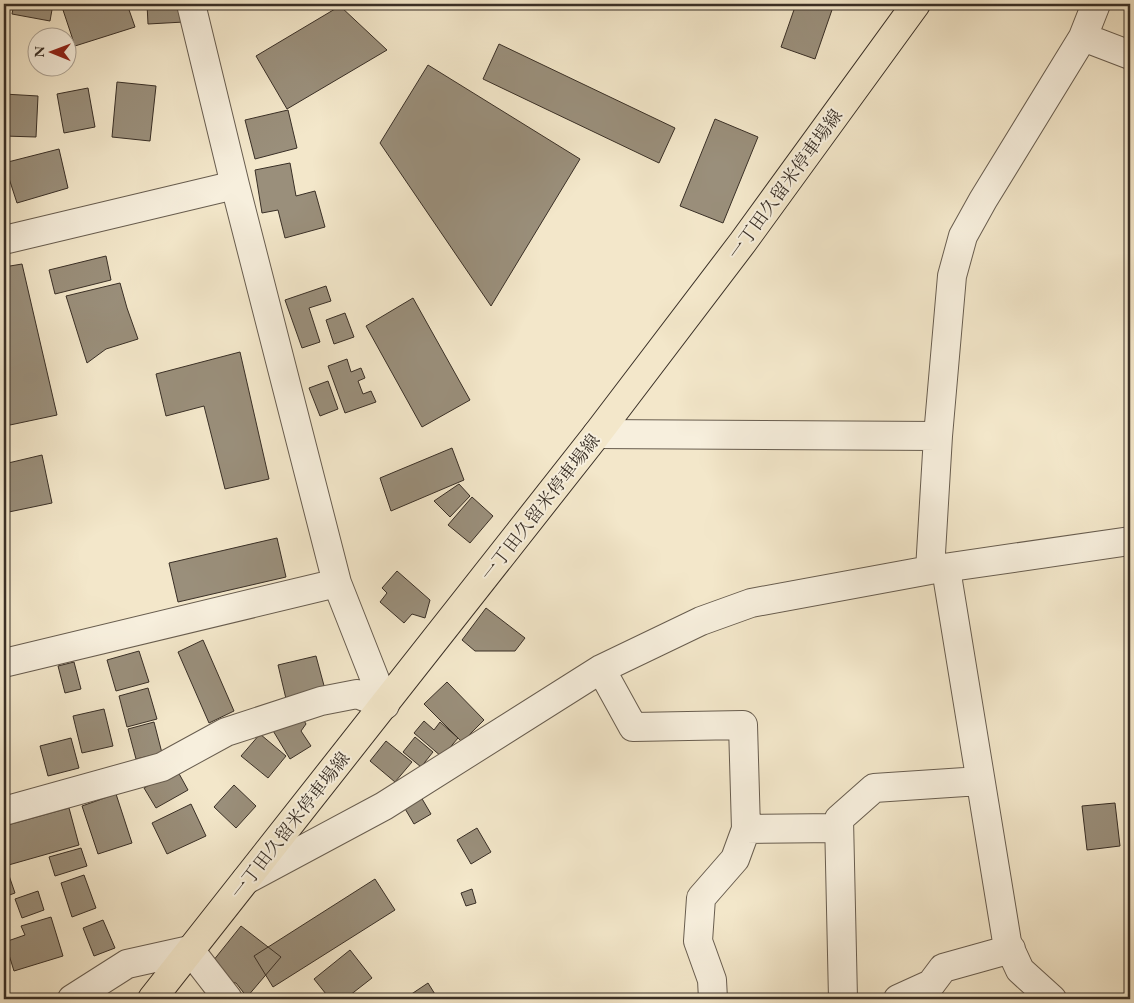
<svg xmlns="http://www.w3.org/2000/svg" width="1134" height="1003" font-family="'EB Garamond','Noto Serif JP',serif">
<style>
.building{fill:#9a8f7b;stroke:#392f26}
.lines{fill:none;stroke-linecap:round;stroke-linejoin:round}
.minor-casing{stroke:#685d4f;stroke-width:30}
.major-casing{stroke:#392f26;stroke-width:30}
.minor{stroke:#f7efdd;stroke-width:28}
.major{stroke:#f3e7ca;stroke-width:28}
.labels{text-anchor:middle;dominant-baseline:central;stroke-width:4;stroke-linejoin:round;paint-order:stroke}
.street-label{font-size:18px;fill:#392f26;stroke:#f7efdd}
</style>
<rect width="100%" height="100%" fill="#f3e7ca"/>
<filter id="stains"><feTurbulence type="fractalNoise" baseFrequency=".004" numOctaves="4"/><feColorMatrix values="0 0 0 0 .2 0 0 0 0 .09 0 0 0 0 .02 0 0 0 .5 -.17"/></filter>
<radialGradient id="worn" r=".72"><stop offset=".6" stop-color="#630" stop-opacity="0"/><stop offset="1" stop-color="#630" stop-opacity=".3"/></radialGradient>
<path class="building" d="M14 4H53L50 21 12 14Z
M73 4H127L135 27 75 46 62 7Z
M147 4H183L184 22 148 24Z
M796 4H834L815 59 781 47Z
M340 6 387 50 287 109 256 56Z
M499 44 675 128 659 163 483 79Z
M428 65 580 159 491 306 380 143Z
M117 82 156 86 150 141 112 137Z
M88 88 95 127 64 133 57 94Z
M4 94 38 96 36 137 4 136Z
M288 110 297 148 255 159 245 120Z
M715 119 758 137 723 223 680 206Z
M59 149 68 188 17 203 4 163Z
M290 163 296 196 315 191 325 227 285 238 278 210 262 213 255 170Z
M106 256 111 280 55 294 49 270Z
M22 264 57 415 10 425 4 399V267Z
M120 283 127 308 138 339 106 349 87 363 66 296Z
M326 286 331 301 309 308 320 342 302 348 285 300Z
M413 298 470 400 422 427 366 326Z
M345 313 354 337 334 344 326 320Z
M240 352 269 479 225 489 204 406 166 416 156 374Z
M347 359 351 372 361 368 365 378 358 381 363 394 371 391 376 402 345 413 328 366Z
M328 381 338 409 320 416 309 388Z
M452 448 464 480 391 511 380 478Z
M42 455 52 503 4 513V464Z
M459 484 470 496 450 517 434 501Z
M472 497 493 516 470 543 448 525Z
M277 538 286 577 178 602 169 563Z
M397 571 430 600 425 618 412 614 404 623 380 602 387 593 382 588Z
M486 608 525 638 515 651H475L462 640Z
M203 640 234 711 209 723 178 652Z
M139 651 149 682 116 691 107 660Z
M316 656 326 693 287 703 278 665Z
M74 662 81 689 65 693 58 666Z
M447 682 484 720 462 742 424 704Z
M148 688 157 719 127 727 119 696Z
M104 709 113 746 82 753 73 716Z
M299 712 306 724 301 731 311 746 290 759 272 729Z
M424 721 434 730 440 722 458 738 442 757 414 733Z
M154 722 162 753 136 759 128 729Z
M260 734 286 756 268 778 241 756Z
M415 737 433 752 421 767 403 752Z
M71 738 79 768 48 776 40 746Z
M386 741 412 762 395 782 370 761Z
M177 770 188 790 156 808 144 788Z
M234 785 256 806 236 828 214 807Z
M116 794 132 843 98 854 82 806Z
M421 797 431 814 414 824 404 807Z
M1115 803 1120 846 1087 850 1082 806Z
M191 804 206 836 167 854 152 823Z
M69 808 79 845 5 866 4 861V826Z
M477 828 491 852 471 864 457 840Z
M81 848 87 866 55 876 49 857Z
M4 861 15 893 4 897Z
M84 875 96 908 72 917 61 883Z
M375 879 395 910 273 987 254 956Z
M472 889 476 903 466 906 461 893Z
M38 891 44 910 22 918 15 899Z
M51 917 63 956 14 971 5 942 25 935 21 926Z
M103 920 115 948 94 956 83 928Z
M241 926 281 957 247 997 236 983 229 982 213 961Z
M350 950 372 978 345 999H330L314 979Z
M428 983 438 999H409L407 997Z"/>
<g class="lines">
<defs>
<path id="minor" d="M191 4 235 185 337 583 385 705
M1083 37 1130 55
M4 240 235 185
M597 434 938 436
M946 569 1007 942 1020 970 1052 999
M930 570 938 436 952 276 963 236 983 200 1083 37 1096 4
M4 663 337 583
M601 669 633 727 743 725 746 829 735 859 701 898 698 941 712 980 713 999
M4 811 162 767 226 732 321 701 357 694 385 705
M746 829 839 828
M246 880 384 806 601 669 701 621 751 603 930 570 1130 541
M72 999 127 964 190 950 228 999
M843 999 839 819 874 788 980 781
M898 999 931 984 943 968 1011 949"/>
<path id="major" d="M152 999 597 434 743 242 916 4"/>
</defs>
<use href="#minor" class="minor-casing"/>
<use href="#major" class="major-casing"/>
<use href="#minor" class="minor"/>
<use href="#major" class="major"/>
</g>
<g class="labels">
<g class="street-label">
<text transform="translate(785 184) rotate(-54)">一丁田久留米停車場線</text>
<text transform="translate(540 507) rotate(-52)">一丁田久留米停車場線</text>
<text transform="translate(290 825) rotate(-52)">一丁田久留米停車場線</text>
</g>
</g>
<rect width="1134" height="1003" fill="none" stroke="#f3e7ca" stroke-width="20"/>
<rect x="5" y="5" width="1124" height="993" fill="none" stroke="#392f26" stroke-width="2.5"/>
<rect x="10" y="10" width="1114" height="983" fill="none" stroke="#392f26"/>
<g transform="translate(52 52) rotate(271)"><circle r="24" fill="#f7efdd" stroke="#aba294"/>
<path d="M0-4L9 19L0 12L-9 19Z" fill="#8f2418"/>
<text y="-8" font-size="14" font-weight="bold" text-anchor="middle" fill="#392f26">N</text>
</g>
<rect width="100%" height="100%" filter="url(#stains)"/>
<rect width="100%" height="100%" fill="url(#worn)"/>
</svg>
